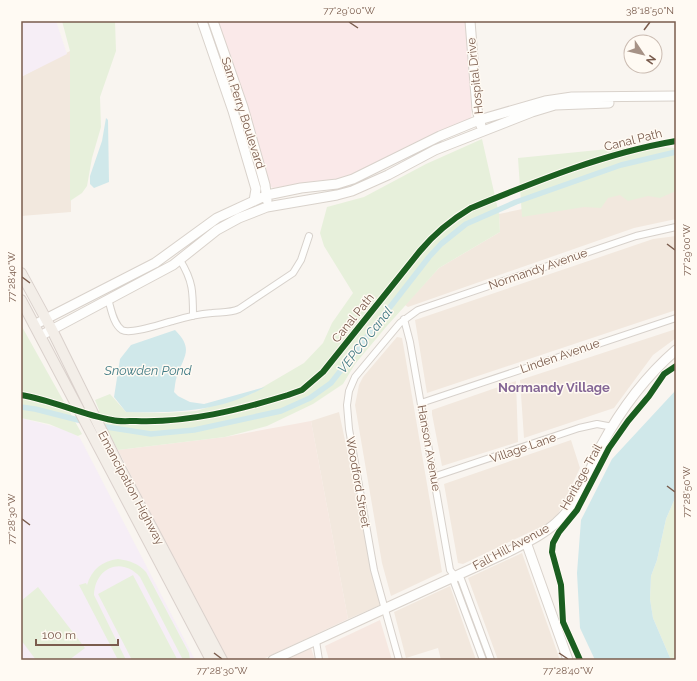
<svg xmlns="http://www.w3.org/2000/svg" width="697" height="681" font-family="Raleway,sans-serif">
<style>
.residential{fill:#f2e8de}
.commercial{fill:#f6e8e1}
.education{fill:#f6eef6}
.medical{fill:#fae9e9}
.green{fill:#e7f0db}
.water{fill:#d0e8ea}
.lines{fill:none;stroke-linecap:round;stroke-linejoin:round}
.canal{stroke:#d0e8ea;stroke-width:5.5}
.street-casing{stroke:#d7d1cb;stroke-width:8}
.secondary-casing{stroke:#d9d2cb;stroke-width:11}
.primary-casing{stroke:#dad1cc;stroke-width:12}
.street{stroke:#fefefd;stroke-width:6}
.secondary{stroke:#fefefd;stroke-width:9}
.primary{stroke:#f3eee8;stroke-width:10}
.cycleway-casing{stroke:#fffaf3;stroke-width:8}
.cycleway{stroke:#1b5e20;stroke-width:6}
.ticks{fill:none;stroke:#7a5c4d;stroke-width:1.5}
.labels{text-anchor:middle;dominant-baseline:central;stroke-width:3;stroke-linejoin:round;paint-order:stroke}
.street-label{font-size:12px;fill:#7a5c4d;stroke:#fffaf3}
.water-label{font-size:13px;font-style:italic;fill:#437c86;stroke:#fffaf3}
.neighbourhood-label{font-size:13px;font-weight:bold;fill:#846695;stroke:#fffaf3}
.neatline{fill:none;stroke:#7a5c4d;stroke-width:1.5}
.ticks-label{font-size:10px;text-anchor:middle;fill:#7a5c4d}
</style>
<rect width="100%" height="100%" fill="#f9f5f0"/>
<path class="residential" d="M70 51 71 212 21 216V77Z
M676 177V219L634 228 408 307 405 305 439 268 500 232 499 214Z
M676 236V310L427 393 415 320 653 239Z
M676 329V338L653 355 614 408 524 438 520 380Z
M397 337 402 338 404 349 442 572 391 596 382 563 355 405 359 385 363 377Z
M516 381 518 442 442 466 432 414V410Z
M339 412 380 605 348 619 311 421Z
M571 440 580 468 558 514 547 524 463 564 458 563 444 484Z
M522 553 560 660H498L468 578Z
M450 586 476 660H441L438 648 406 658 394 612Z"/>
<path class="commercial" d="M311 421 348 619 261 660H226L118 450 225 437Z
M380 620 392 660H329L325 646Z
M311 648 315 660H286Z"/>
<path class="education" d="M21 21H56L67 54 21 77Z
M21 418 63 429 74 434 80 438 195 660H21Z"/>
<path class="medical" d="M217 21H465L472 107 471 118 468 121 347 178 273 188 269 185Z"/>
<path class="green" d="M62 21H115L116 51 100 97 101 127 92 158 87 186 82 193 70 201V51Z
M482 139 499 214 500 232 439 268 386 327 355 364 343 384 313 404 267 426 225 437 118 450 98 414 99 410 95 400 110 394 126 412 165 413 196 411 251 394 304 363 323 343 332 323 353 293 324 246 320 233 327 207 364 197 426 164Z
M656 147 676 148V191L660 198 648 196 628 201 620 195 608 198 601 208 584 207 522 217 518 158 618 148Z
M21 325 82 434 78 436 49 424 21 418Z
M676 496V660H671L653 618 650 599 651 576 657 560 666 519Z
M118 559C130 561 138 563 146 572L189 653 190 660H183L140 577C121 556 95 568 94 595L126 660H118L79 585 86 583 87 585C92 569 102 561 118 559Z
M133 575 177 659 175 660H132L98 594Z
M38 587 85 648 69 660H36L21 640V601Z"/>
<path class="water" d="M106 118 108 120 109 182 94 188 90 184V176L102 141Z
M175 330C194 349 184 356 177 376 175 381 175 387 174 392L178 396 190 402 204 404 265 387C220 412 176 413 126 412L114 397 120 359 131 345Z
M676 390V496L666 519 657 560 651 576 650 599 653 618 671 660H595L580 628 577 573 581 520 612 459Z"/>
<g class="lines">
<path class="canal" d="M21 407 35 409 86 422
M100 426 151 434 194 430 281 411 310 398 331 383 429 257 441 244 466 224 516 202 621 165 676 152"/>
<defs>
<path id="street" d="M180 260C193 281 193 292 193 316
M108 299C111 308 113 324 122 330 131 335 163 323 173 321 186 317 199 314 212 313 222 312 230 313 239 309L293 273 301 260 309 236
M404 319 410 342 450 570 455 576 461 579 491 660
M421 403 676 318
M433 477 579 428 597 424 613 427
M455 576 454 582 483 660
M316 641 319 660
M399 660 374 570 349 429 347 405 349 391 355 377 400 323 418 310 636 236 676 227"/>
<path id="secondary" d="M202 21 233 111 256 189 254 201
M213 21 243 107 265 185 267 200
M470 21 477 109 481 126
M34 325 155 263 217 218 267 195 301 188 337 184 353 179 440 136 479 120 545 101 572 97 676 96
M40 336 173 265 217 230 239 218 267 207 337 195 352 191 388 175 435 150 532 112 555 105 609 103
M526 542 568 660
M273 660 508 552C525 543 543 535 557 522 580 502 588 472 601 446 620 411 646 376 676 350"/>
<path id="primary" d="M21 273 52 330 117 462 222 660
M21 300 211 660"/>
</defs>
<use href="#street" class="street-casing"/>
<use href="#secondary" class="secondary-casing"/>
<use href="#primary" class="primary-casing"/>
<use href="#street" class="street"/>
<use href="#secondary" class="secondary"/>
<use href="#primary" class="primary"/>
<defs>
<path id="cycleway" d="M21 395C52 400 80 414 112 420 119 422 128 421 136 421 188 423 239 410 288 395L302 390 323 372 420 251C435 233 451 220 471 208 537 181 605 153 676 141
M580 660 563 622 561 585 552 552 553 543 559 532 577 510 609 448 628 421 649 396 664 374 676 366"/>
</defs>
<use href="#cycleway" class="cycleway-casing"/>
<use href="#cycleway" class="cycleway"/>
</g>
<path class="ticks" d="M349 22 358 28M644 30 650 22M667 244 675 250M22 277 30 283M667 486 675 492M22 519 30 525M214 653 222 659M559 653 568 659"/>
<g class="labels">
<g class="street-label">
<text transform="translate(475 76) rotate(-96)">Hospital Drive</text>
<text transform="translate(243 113) rotate(72)">Sam Perry Boulevard</text>
<text transform="translate(633 140) rotate(-14)">Canal Path</text>
<text transform="translate(538 269) rotate(-19)">Normandy Avenue</text>
<text transform="translate(353 318) rotate(-51)">Canal Path</text>
<text transform="translate(560 356) rotate(-19)">Linden Avenue</text>
<text transform="translate(429 448) rotate(80)">Hanson Avenue</text>
<text transform="translate(523 448) rotate(-19)">Village Lane</text>
<text transform="translate(581 477) rotate(-61)">Heritage Trail</text>
<text transform="translate(358 482) rotate(80)">Woodford Street</text>
<text transform="translate(131 488) rotate(62)">Emancipation Highway</text>
<text transform="translate(511 547) rotate(-28)">Fall Hill Avenue</text>
</g>
<g class="water-label">
<text transform="translate(365 340) rotate(-52)">VEPCO Canal</text>
<text x="148" y="370">Snowden Pond</text>
</g>
<g class="neighbourhood-label">
<text x="554" y="387">Normandy Village</text>
</g>
</g>
<rect width="697" height="681" fill="none" stroke="#fffaf3" stroke-width="44"/>
<g transform="translate(643 54) rotate(125)"><circle r="19" fill="#fffaf3" stroke="#cabbb1"/>
<path d="M0-3L7 15L0 10L-7 15Z" fill="#a69286"/>
<text y="-6" font-size="11" font-weight="bold" text-anchor="middle" fill="#7a5c4d">N</text>
</g>
<path d="M36 639v6h82v-6" fill="none" stroke="#7a5c4d" stroke-width="2"/>
<text x="42" y="639" font-size="12" fill="#7a5c4d" stroke="#fffaf3" stroke-width="3" paint-order="stroke">100 m</text>
<rect x="22" y="22" width="653" height="637" class="neatline"/>
<g class="ticks-label">
<text x="349" y="14">77°29'00"W</text>
<text x="650" y="14">38°18'50"N</text>
<text transform="translate(686 250) rotate(-90)" y="4">77°29'00"W</text>
<text transform="translate(11 277) rotate(-90)" y="4">77°28'40"W</text>
<text transform="translate(686 492) rotate(-90)" y="4">77°28'50"W</text>
<text transform="translate(11 519) rotate(-90)" y="4">77°28'30"W</text>
<text x="222" y="674">77°28'30"W</text>
<text x="568" y="674">77°28'40"W</text>
</g>
</svg>
